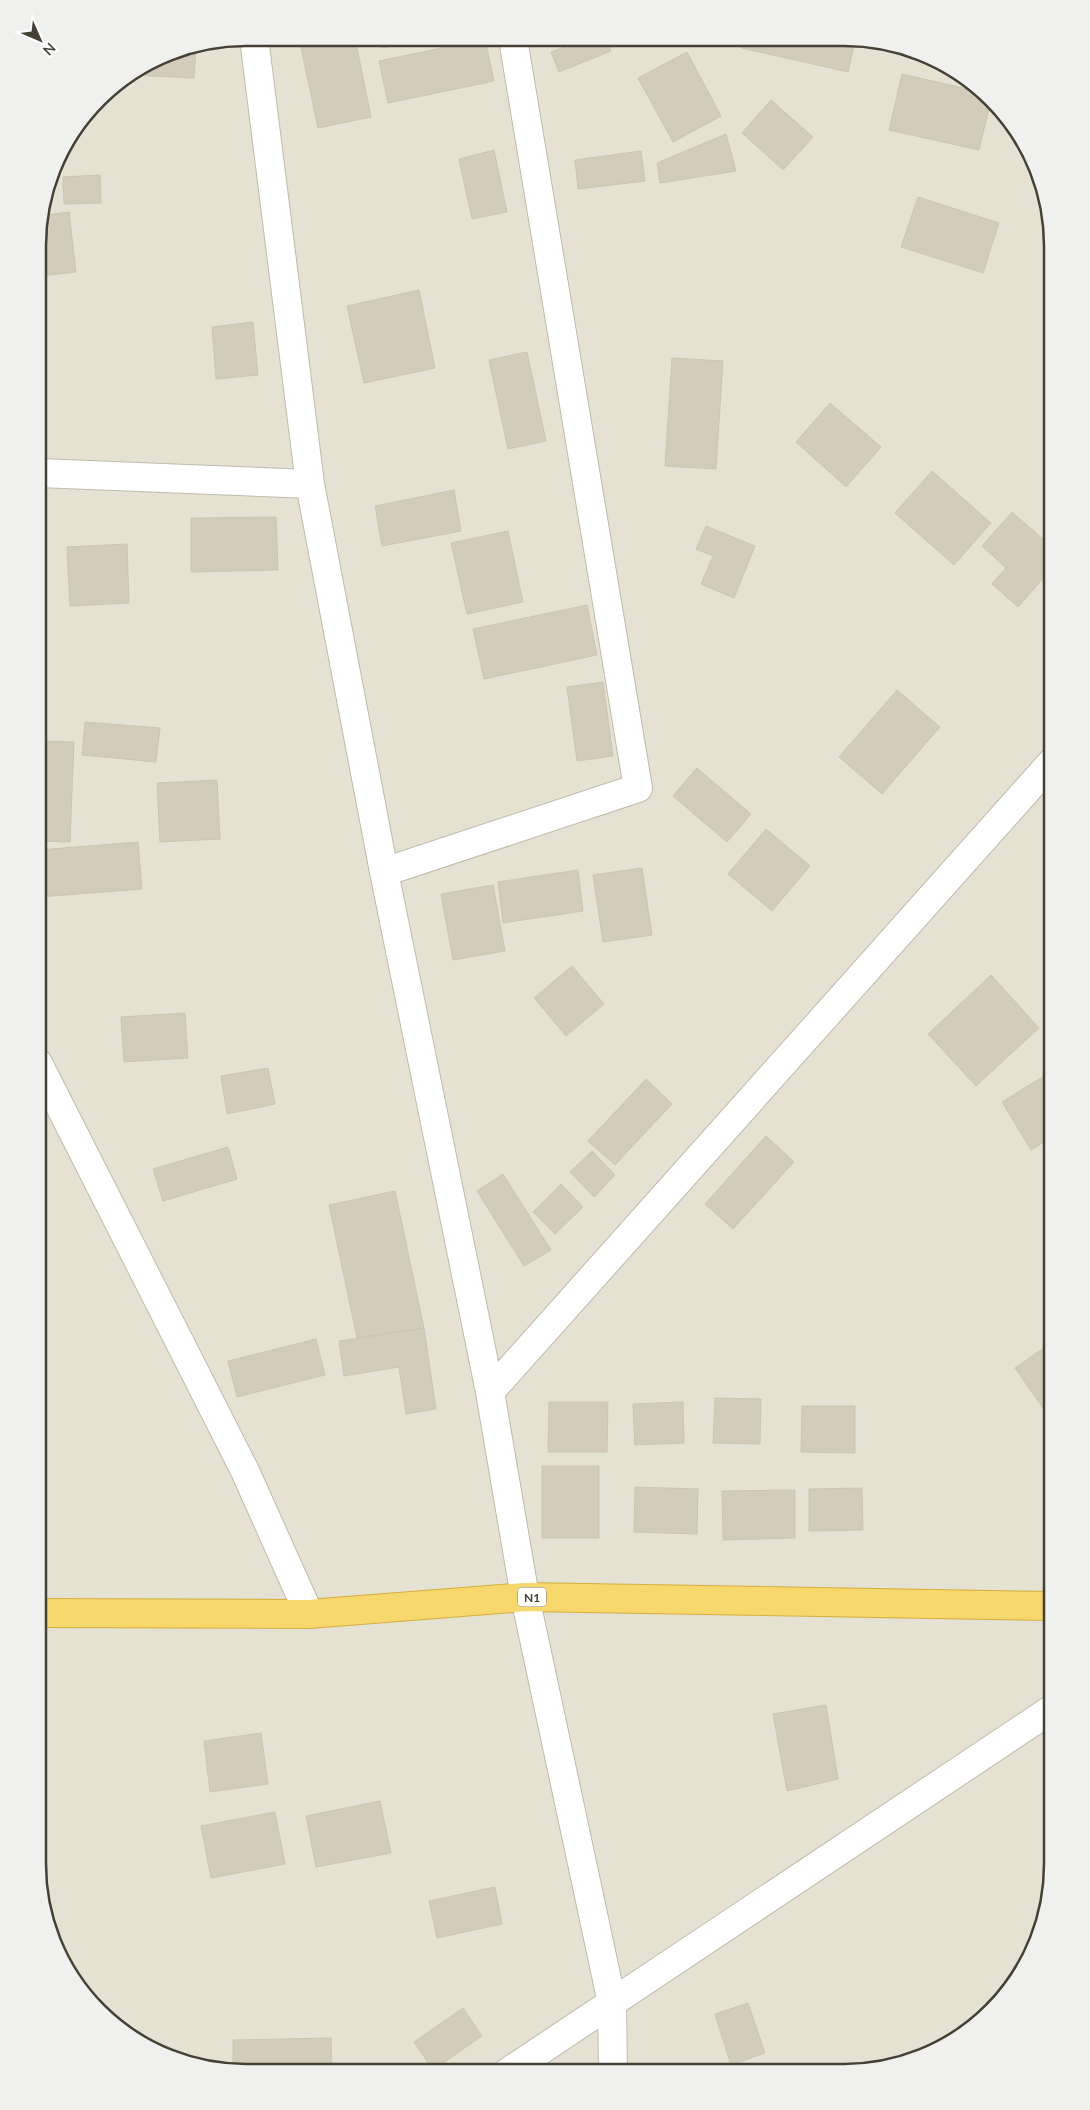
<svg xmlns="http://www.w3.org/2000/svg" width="1090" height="2110" font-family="Lato,sans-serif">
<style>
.residential{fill:#e5e2d4}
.building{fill:#d3ccbb;stroke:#cdc5af}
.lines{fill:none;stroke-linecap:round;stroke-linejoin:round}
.minor-casing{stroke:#bfbbab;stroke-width:30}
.highway-casing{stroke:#d5ae3c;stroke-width:30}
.minor{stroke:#fff;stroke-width:28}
.highway{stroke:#f6d86c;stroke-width:28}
.labels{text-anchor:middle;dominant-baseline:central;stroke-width:4;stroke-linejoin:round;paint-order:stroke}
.shield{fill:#fff;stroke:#7c7972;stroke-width:1}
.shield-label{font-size:12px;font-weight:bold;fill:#444035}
.rim{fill:none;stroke:#444035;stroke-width:2.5}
</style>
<rect width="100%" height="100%" fill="#f2efe5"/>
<path class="residential" d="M246 38 885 41 936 59 981 89 1017 130 1042 179 1052 246V1878L1037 1944 1009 1991 960 2037 911 2062 844 2072 218 2071 166 2057 109 2021 72 1980 48 1931 38 1864 39 219 59 153 108 89 166 53Z"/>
<path class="building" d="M299 38H355L371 117 318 128Z
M380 38 427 39 382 48Z
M485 39 494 81 388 103 379 61Z
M583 40H607L611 51 559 72 551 52Z
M744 41H855L848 72 742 48Z
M196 47 194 78 132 75 166 53Z
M687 52 721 116 673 142 638 78Z
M902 74 985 93 991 100 979 150 889 130Z
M771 100 813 137 783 170 742 133Z
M726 134 736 171 660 183 657 163Z
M494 150 507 212 472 219 459 159Z
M641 151 645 181 578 189 575 160Z
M100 175 101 203 64 204 63 177Z
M50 183 51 199 45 200Z
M918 197 999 223 983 273 901 247Z
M69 212 76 272 39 276 40 216Z
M419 290 435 368 364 383 347 306Z
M253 322 258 375 216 379 212 327Z
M527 352 546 441 508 449 489 360Z
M672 358 723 361 716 469 665 466Z
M830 403 881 447 846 487 796 442Z
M932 471 991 523 954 565 895 513Z
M454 490 461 531 382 546 375 506Z
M1012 512 1052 547V568L1018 607 992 584 1006 568 982 546Z
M276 517 278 570 191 572V518Z
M706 526 755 546 734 598 701 584 713 556 696 549Z
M508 531 523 602 467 614 451 543Z
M127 544 129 603 70 606 67 547Z
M1052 575V593L1044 585Z
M587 605 597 655 484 679 473 629Z
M603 682 613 756 577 761 567 687Z
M897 690 940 727 882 794 839 757Z
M85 722 160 728 156 762 82 755Z
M39 741 74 742 70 842 39 841Z
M697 768 751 814 727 842 673 796Z
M217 780 220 839 160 842 157 783Z
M766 829 810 866 772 911 728 874Z
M138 842 142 889 39 897V850Z
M642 868 652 935 603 942 593 875Z
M578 870 583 911 503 923 498 882Z
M493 885 505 951 453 960 441 894Z
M572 966 604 1004 566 1036 534 998Z
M991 975 1039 1028 976 1086 928 1034Z
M185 1013 188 1058 124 1062 121 1017Z
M268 1068 275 1104 227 1114 221 1076Z
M1052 1071V1137L1031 1150 1002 1102Z
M646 1079 672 1104 615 1165 588 1141Z
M766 1136 794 1162 733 1229 705 1204Z
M228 1147 237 1179 163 1201 153 1169Z
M592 1151 615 1175 594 1197 570 1172Z
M503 1174 551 1250 524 1266 477 1191Z
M561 1184 583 1207 555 1234 533 1212Z
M395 1191 424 1328 357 1338 329 1205Z
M424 1328 436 1409 406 1414 399 1367 344 1376 339 1341Z
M316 1339 325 1375 237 1397 228 1361Z
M1052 1342V1410L1047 1414 1015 1368Z
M715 1398 761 1399 760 1444 713 1443Z
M549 1402H608L607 1452H548Z
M683 1402 684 1443 635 1445 633 1404Z
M802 1406H855V1453L801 1452Z
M542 1466H599V1538H542Z
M635 1487 698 1489 697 1534 634 1532Z
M862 1488 863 1530 809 1531V1489Z
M795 1490V1538L723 1540 722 1491Z
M826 1705 838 1779 787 1791 773 1714Z
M261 1733 268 1784 210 1792 204 1741Z
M380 1801 391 1853 316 1867 306 1816Z
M275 1812 285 1864 211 1878 201 1826Z
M495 1887 502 1924 437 1938 429 1901Z
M748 2003 765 2053 731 2065 715 2014Z
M463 2008 482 2036 433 2070 414 2042Z
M331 2038 332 2071H233V2040Z"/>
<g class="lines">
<defs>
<path id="minor" d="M254 38 310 484 384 872 490 1392 525 1597 612 2003 613 2072
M39 473 310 484
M384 872 638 788 513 39
M38 1063 245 1471 309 1614
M490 1392 1052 762
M508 2072 1052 1709"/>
<path id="highway" d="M38 1613 309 1614 525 1597 1052 1606"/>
</defs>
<use href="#minor" class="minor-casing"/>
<use href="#highway" class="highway-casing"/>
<use href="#minor" class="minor"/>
<use href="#highway" class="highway"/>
</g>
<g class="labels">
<rect class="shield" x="518" y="1587.5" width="28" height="19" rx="4"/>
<g class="shield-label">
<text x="532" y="1597">N1</text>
</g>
</g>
<path d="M0 0H1090V2110H0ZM246 46H844A200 200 0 0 1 1044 246V1864A200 200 0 0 1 844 2064H246A200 200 0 0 1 46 1864V246A200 200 0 0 1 246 46Z" fill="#f0f0ef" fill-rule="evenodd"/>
<path class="rim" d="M246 46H844A200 200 0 0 1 1044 246V1864A200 200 0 0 1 844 2064H246A200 200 0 0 1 46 1864V246A200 200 0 0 1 246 46Z"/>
<g transform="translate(40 40) rotate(135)" stroke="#ffffff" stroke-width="4" paint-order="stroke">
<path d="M0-4L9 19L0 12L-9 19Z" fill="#444035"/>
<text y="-8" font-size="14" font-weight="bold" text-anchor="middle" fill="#444035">N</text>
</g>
</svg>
